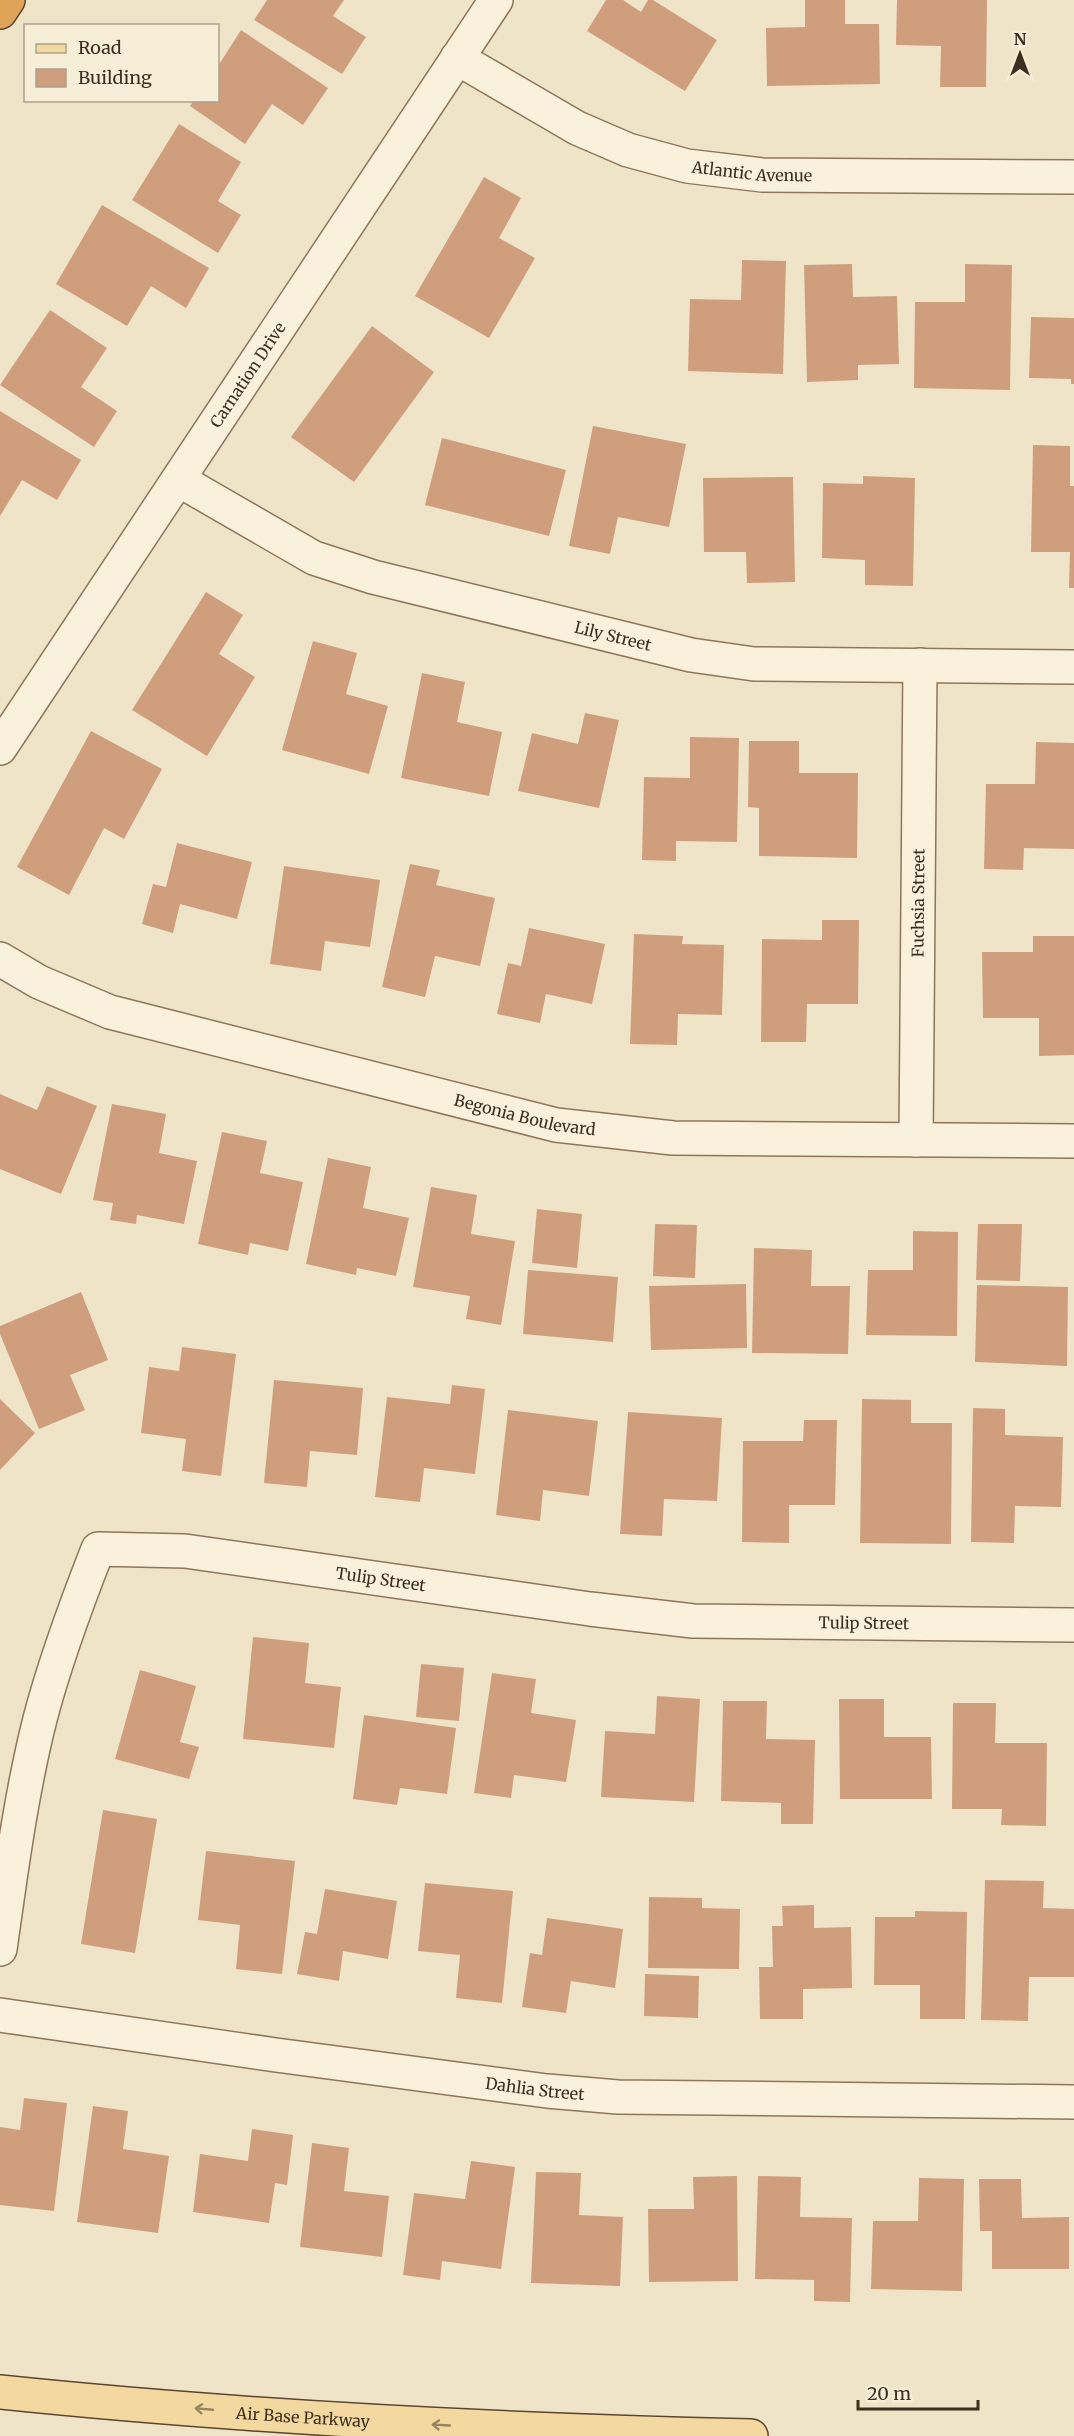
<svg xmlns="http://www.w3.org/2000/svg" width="1074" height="2436" font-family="Merriweather,serif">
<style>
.building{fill:#cf9f7d}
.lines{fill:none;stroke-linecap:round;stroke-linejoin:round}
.minor-casing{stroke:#8d765c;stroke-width:36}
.primary-casing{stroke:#5b4430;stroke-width:36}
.motorway-casing{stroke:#5b4430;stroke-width:36}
.minor{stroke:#faf1dc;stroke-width:33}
.primary{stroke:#f3d9a0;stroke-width:33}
.motorway{stroke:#e0a458;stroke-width:33}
.oneway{stroke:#988460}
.labels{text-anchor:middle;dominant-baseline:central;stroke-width:5;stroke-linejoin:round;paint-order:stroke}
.street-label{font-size:16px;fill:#3d2e20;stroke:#f7eed8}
</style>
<rect width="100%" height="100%" fill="#f0e4c8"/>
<path class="building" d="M267 0H344L333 16 366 37 342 74 254 20Z
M606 0H623L641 12 648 0H653L717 40 685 91 587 31Z
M805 0H845V24H879L880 84 767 86 766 28 805 27Z
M897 0H987L986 87H940L941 46 896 45Z
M241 30 328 88 303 125 272 104 245 144 190 106 194 100H218V66Z
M179 124 241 162 218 201 241 215 218 253 132 200Z
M484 177 521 198 499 238 535 258 489 338 415 296Z
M102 205 209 268 186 308 151 286 127 326 56 284Z
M742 260 786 261 783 374 688 371 690 299 741 300Z
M852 264 853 297 897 296 899 364 858 365V380L807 382 804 265Z
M965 264 1012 265 1010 390 914 388 915 302H965Z
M50 310 107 348 81 387 117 411 94 447 0 385Z
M1031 317 1074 318V384H1071V379L1029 378Z
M372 326 434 372 354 482 291 437Z
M0 411 81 460 57 500 22 480 0 516Z
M593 426 686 444 669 527 618 517 610 554 569 546Z
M442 438 566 470 549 536 425 505Z
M1033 445 1070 446V486H1074V588H1069L1070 552H1031Z
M863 476 915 478 913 586 865 585V560L822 558 823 483 863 484Z
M793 477 795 582 747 583 746 552H704L703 478Z
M206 592 243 615 219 654 255 677 207 756 132 710Z
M313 641 357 653 346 694 388 706 369 774 282 750Z
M422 673 465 682 457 722 502 732 489 796 401 778Z
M585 713 619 720 599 808 518 791 532 733 578 744Z
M91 731 162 769 124 839 104 828 69 895 17 867Z
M690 737 739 738 737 842 676 841V861L642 860 644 777 690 778Z
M749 741H799V773H858L857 858 759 856V808L748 807Z
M1036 742 1074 743V849L1024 848 1023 870 984 869 986 784H1035Z
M177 843 252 862 237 919 180 904 173 933 142 924 153 884 166 887Z
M410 864 440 870 436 885 495 898 480 966 435 956 425 997 382 987Z
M284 866 380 880 370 947 325 941 321 971 270 964Z
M822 920H859L858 1004H807L806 1042H761L762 939 822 940Z
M529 928 605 944 592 1004 546 994 540 1023 497 1014 508 963 521 966Z
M634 934 683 936 682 944 724 945 722 1015 678 1014 677 1045 630 1044Z
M1033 936H1074V1055L1039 1056V1018H983L982 952H1033Z
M47 1086 97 1106 61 1194 0 1169V1094L37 1110Z
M112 1104 166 1114 159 1153 197 1161 184 1224 137 1215 136 1224 110 1220 113 1203 93 1200Z
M222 1132 267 1141 260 1173 303 1182 288 1251 250 1243 248 1255 198 1244Z
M328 1158 371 1167 363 1208 409 1218 396 1276 357 1268 356 1275 306 1264Z
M431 1187 477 1195 471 1234 515 1241 501 1325 466 1319 470 1296 413 1287Z
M537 1209 582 1214 577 1268 532 1263Z
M655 1224 697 1225 695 1278 653 1276Z
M978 1224H1022L1020 1281 976 1280Z
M913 1231 958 1232 957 1336 866 1335 868 1270H913Z
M754 1248 812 1250 811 1286H850L848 1354 752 1353Z
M528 1270 618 1277 613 1342 523 1334Z
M746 1284 747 1348 651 1350 649 1286Z
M977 1285 1068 1287 1067 1366 975 1362Z
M81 1292 108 1360 70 1375 85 1410 39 1429 0 1334V1326Z
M182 1347 236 1354 221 1476 182 1471 186 1439 141 1433 149 1367 179 1371Z
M274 1380 363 1388 357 1455 310 1451 307 1487 264 1483Z
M452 1385 485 1389 475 1474 424 1468 420 1502 375 1497 387 1397 450 1404Z
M0 1399 35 1433 0 1470Z
M862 1399 911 1400V1423H952L951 1544 860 1543Z
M973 1408 1005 1409V1435L1063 1437 1061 1507 1015 1506 1014 1543 971 1542Z
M508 1410 598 1421 589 1496 543 1490 540 1521 496 1515Z
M628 1412 722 1418 717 1501 664 1499 662 1536 620 1534Z
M804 1420H837L835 1505H789V1543L742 1542 743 1441H803Z
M253 1637 309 1643 305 1683 341 1687 334 1748 243 1739Z
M421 1664 464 1668 459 1721 416 1717Z
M140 1670 196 1686 180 1742 199 1747 189 1779 115 1759Z
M492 1673 536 1679 531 1713 576 1720 566 1782 514 1775 511 1798 474 1793Z
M657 1696 700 1699 694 1802 601 1797 605 1731 655 1734Z
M839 1699H884V1737H931L932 1799H840Z
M723 1701H767L766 1739 815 1740 813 1824H781V1803L721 1801Z
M953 1703H996L995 1743H1047L1046 1826 1001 1825 1002 1809H952Z
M364 1715 456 1728 447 1794 400 1788 397 1805 353 1799Z
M103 1810 157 1819 135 1953 81 1944Z
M206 1851 295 1861 282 1974 236 1969 240 1925 198 1920Z
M985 1880 1044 1881 1043 1908 1074 1909V1977H1029L1028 2021 981 2020Z
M425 1883 513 1891 502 2003 456 1998 460 1955 418 1951Z
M325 1889 397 1901 388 1959 343 1951 339 1981 297 1974 305 1932 317 1934Z
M649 1897 702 1898V1908L740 1909 739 1969 648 1968Z
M814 1905V1928L851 1927 852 1988 803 1989V2019H760L759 1967H773L772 1926H783L782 1906Z
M915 1911 967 1912 965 2019H920V1985H874L875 1917H915Z
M547 1918 623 1929 615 1988 571 1981 566 2013 522 2007 530 1953 542 1955Z
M645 1974 699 1976 698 2018 644 2016Z
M24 2098 67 2103 54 2211 0 2205V2127L20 2130Z
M93 2106 128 2111 123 2149 169 2156 158 2233 77 2222Z
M252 2129 293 2135 287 2185 275 2183 269 2223 193 2212 200 2154 248 2161Z
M312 2143 349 2148 344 2191 389 2196 382 2257 300 2247Z
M471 2161 515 2167 501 2269 442 2261 440 2280 403 2275 414 2193 465 2199Z
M536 2172 581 2173 579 2215 623 2217 620 2286 531 2283Z
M737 2176 738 2281 649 2282 648 2209H694L693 2177Z
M758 2176 801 2177 800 2217 852 2218 850 2302 814 2301V2280L755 2279Z
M919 2178 964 2179 962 2291 871 2289 873 2221H918Z
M979 2179H1021L1022 2218 1069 2217V2269H992V2231H980Z"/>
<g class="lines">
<defs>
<g id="minor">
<path id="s1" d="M457 58 577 128 628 150 687 166 762 175 1074 177"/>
<path id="s2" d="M179 480 314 558 373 577 691 655 754 664 1074 667"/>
<path id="s3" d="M0 748 496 0"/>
<path id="s4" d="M0 959 39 982 110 1012 556 1125 673 1138 1074 1141"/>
<path id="s5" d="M916 1140 920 665"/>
<path id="s6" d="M0 1949C11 1872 21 1794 40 1719 55 1661 76 1605 98 1549L185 1551 590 1609 693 1621 1074 1625"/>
<path id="s7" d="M0 2015 276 2055 547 2091 618 2097 1074 2102"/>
</g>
<g id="primary">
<path id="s8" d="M0 2392C249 2418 500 2430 751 2436"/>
</g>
<path id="motorway" d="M0 12 8 0"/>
</defs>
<use href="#minor" class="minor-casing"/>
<use href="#primary" class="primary-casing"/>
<use href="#motorway" class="motorway-casing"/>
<use href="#minor" class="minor"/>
<use href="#primary" class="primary"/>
<use href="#motorway" class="motorway"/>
</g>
<defs><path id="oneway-shaft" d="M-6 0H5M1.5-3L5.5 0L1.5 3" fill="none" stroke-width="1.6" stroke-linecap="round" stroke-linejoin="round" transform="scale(1.5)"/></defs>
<g class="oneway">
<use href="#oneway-shaft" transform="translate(204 2409) rotate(-175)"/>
<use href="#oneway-shaft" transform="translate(441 2425) rotate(-177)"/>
</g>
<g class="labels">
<g class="street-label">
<text stroke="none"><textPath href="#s1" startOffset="321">Atlantic Avenue</textPath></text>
<text stroke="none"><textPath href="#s3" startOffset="448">Carnation Drive</textPath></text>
<text stroke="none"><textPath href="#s2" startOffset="465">Lily Street</textPath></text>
<text stroke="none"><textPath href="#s5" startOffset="237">Fuchsia Street</textPath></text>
<text stroke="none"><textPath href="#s4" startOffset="550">Begonia Boulevard</textPath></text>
<text stroke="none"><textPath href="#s6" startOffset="698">Tulip Street</textPath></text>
<text stroke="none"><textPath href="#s6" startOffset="1184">Tulip Street</textPath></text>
<text stroke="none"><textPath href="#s7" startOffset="540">Dahlia Street</textPath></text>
<text stroke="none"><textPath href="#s8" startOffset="304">Air Base Parkway</textPath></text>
</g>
</g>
<rect x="24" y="24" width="195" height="78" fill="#f7eed8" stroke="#ada18e" stroke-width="1.5"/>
<rect x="36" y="44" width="30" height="9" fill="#f3d9a0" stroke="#ada18e" stroke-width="1.5"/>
<text x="78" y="54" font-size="18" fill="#3d2e20">Road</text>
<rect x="36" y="69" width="30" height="18" fill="#cf9f7d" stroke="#ada18e" stroke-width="1.5"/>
<text x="78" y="84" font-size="18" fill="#3d2e20">Building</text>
<g transform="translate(1020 54)" stroke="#f7eed8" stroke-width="4.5" paint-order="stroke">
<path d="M0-4.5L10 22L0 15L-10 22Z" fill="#3d2e20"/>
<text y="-9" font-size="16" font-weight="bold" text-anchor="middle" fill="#3d2e20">N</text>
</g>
<path d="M858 2400v9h120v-9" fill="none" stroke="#3d2e20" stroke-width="3"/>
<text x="867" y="2400" font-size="18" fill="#3d2e20" stroke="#f7eed8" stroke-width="4.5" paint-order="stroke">20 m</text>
</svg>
